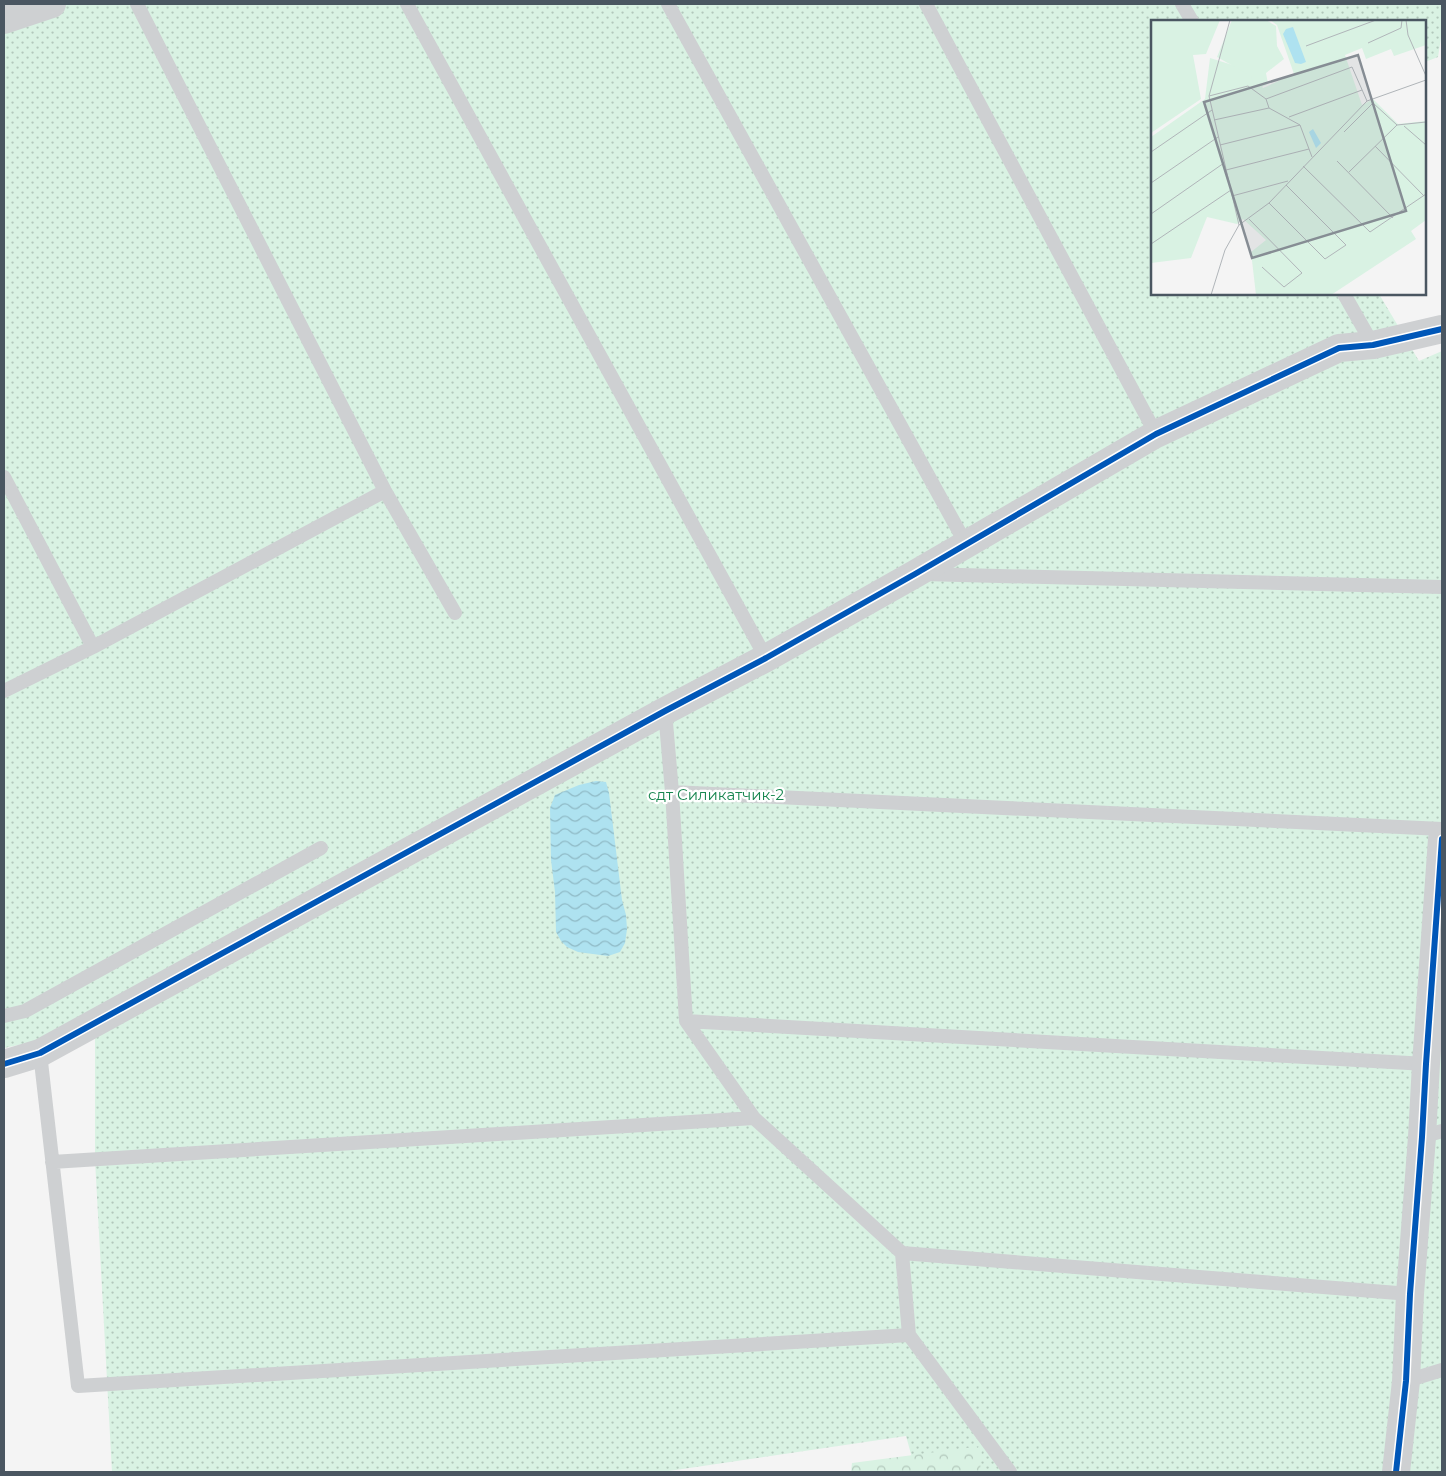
<svg xmlns="http://www.w3.org/2000/svg" width="1446" height="1476" font-family="Montserrat,sans-serif">
<style>
.green{fill:url(#green-dots)}
.forest{fill:url(#forest-crowns)}
.water{fill:url(#water-waves)}
.lines{fill:none;stroke-linecap:round;stroke-linejoin:round}
.lane{stroke:#ced0d2;stroke-width:14}
.street{stroke:#ced0d2;stroke-width:28}
.cycleway-casing{stroke:#fff;stroke-width:9}
.cycleway{stroke:#0057b8;stroke-width:6}
.labels{text-anchor:middle;dominant-baseline:central;stroke-width:4.5;stroke-linejoin:round;paint-order:stroke}
.park-label{font-size:15px;fill:#17864f;stroke:#fff}
.inset-road{fill:none;stroke:#b0b5b9;stroke-width:1}
.view{fill:#868d94;fill-opacity:0.15;stroke:#868d94;stroke-width:2.5}
.inset-edge{fill:none;stroke:#4a5661;stroke-width:2.5}
</style>
<defs>
<pattern id="green-dots" width="8" height="8" patternUnits="userSpaceOnUse" patternTransform="scale(1.25)"><rect width="8" height="8" fill="#d9f2e3"/><path d="M2 2h.1M6 6h.1" fill="none" stroke="#b2c7bb" stroke-width="1.8" stroke-linecap="round"/></pattern>
<pattern id="forest-crowns" width="20" height="18" patternUnits="userSpaceOnUse" patternTransform="scale(1.25)"><rect width="20" height="18" fill="#d9f2e3"/><path d="M2 6a3 3 0 1 1 6 0M12 15a3 3 0 1 1 6 0" fill="none" stroke="#b2c7bb"/></pattern>
<pattern id="water-waves" width="16" height="10" patternUnits="userSpaceOnUse" patternTransform="scale(1.25)"><rect width="16" height="10" fill="#aee2f0"/><path d="M0 5q4-4 8 0t8 0" fill="none" stroke="#90bac6"/></pattern>
</defs>
<rect width="100%" height="100%" fill="#f4f4f4"/>
<path class="green" d="M4 4H1442V32L1438 57 1425 62V21H1152V294H1379L1419 361 1442 351V1472H916L906 1436 662 1472H112L95 1160V1029L4 1048Z"/>
<path class="forest" d="M982 1446 980 1472H851L852 1463Z"/>
<path class="water" d="M596 781 606 782 609 793 622 900 626 915 627 929 625 943 620 952 608 956 578 952 567 947 561 941 556 932 555 892 551 860 550 808 555 795 579 785Z"/>
<g class="lines">
<path class="lane" d="M137 4 385 491 455 613
M407 4 766 658
M668 4 966 544
M926 4 1156 434
M1182 4 1192 21
M1344 294 1373 345
M4 477 93 647
M923 574 1442 587
M4 691 93 647 385 491
M665 711 672 792 686 1021 754 1118 902 1253 1410 1294
M672 792 1442 829
M4 1016 25 1011 321 848
M686 1021 1426 1064
M40 1053 78 1386 909 1335
M1422 1137 1442 1131
M52 1162 754 1118
M902 1253 909 1335 1010 1472
M1406 1381 1442 1370"/>
<path class="street" d="M4 20 52 4
M4 1064 40 1053 665 711 766 658 915 574 1156 434 1339 348 1373 345 1442 329
M1396 1472 1406 1381 1410 1294 1422 1137 1426 1064 1442 839"/>
<defs>
<path id="cycleway" d="M4 1064 40 1053 665 711 766 658 915 574 1156 434 1339 348 1373 345 1442 329
M1396 1472 1406 1381 1410 1294 1422 1137 1426 1064 1442 839"/>
</defs>
<use href="#cycleway" class="cycleway-casing"/>
<use href="#cycleway" class="cycleway"/>
</g>
<g class="labels">
<g class="park-label">
<text x="716" y="794">сдт Силикатчик-2</text>
</g>
</g>
<g transform="translate(1151 20)">
<rect width="275" height="275" fill="#f4f4f4"/>
<path d="M119 0H275V25L243 36 240 29 215 39 211 28 194 35 211 85 222 79 247 104 275 101V200L260 211 265 219 180 275H105L100 232 115 220 92 199 86 204 56 197 40 238 0 243V117L54 79 59 38 101 51 112 68 143 54 126 5Z" fill="#d9f2e3"/>
<path d="M0 0H69L55 34 42 35 50 79 0 113ZM81 0H115L125 6 126 26 133 39 115 53 117 64 104 70 100 56 66 37Z" fill="#d9f2e3"/>
<path d="M142 7 155 42 150 44 144 43 132 14 135 9ZM162 109 170 123 165 128 158 112Z" fill="#aee2f0"/>
<path class="inset-road" d="M79 0 58 76 88 205M255 0 257 15 275 56M217 23 250 8 251 0M155 26 225 0M58 76 97 66 115 79 118 88M115 79 201 47 216 81M138 97 211 70M63 100 118 88 149 105 161 137M253 106 275 125M193 112 222 83 246 105M69 125 149 105M224 126 273 176M0 132 61 90M186 141 242 198M152 146 219 212 275 174M75 150 158 129M198 152 246 105 275 102M0 163 67 117M81 176 137 161M118 183 174 239 195 225 135 165M0 194 73 143M98 199 151 253 133 267 111 247M0 224 80 170M60 275 74 230 88 205 118 183 216 81 275 60"/>
<path class="view" d="M207 35 255 191 101 238 53 82Z"/>
<rect width="275" height="275" class="inset-edge"/>
</g>
<rect width="1446" height="1476" fill="none" stroke="#4a5661" stroke-width="10"/>
</svg>
